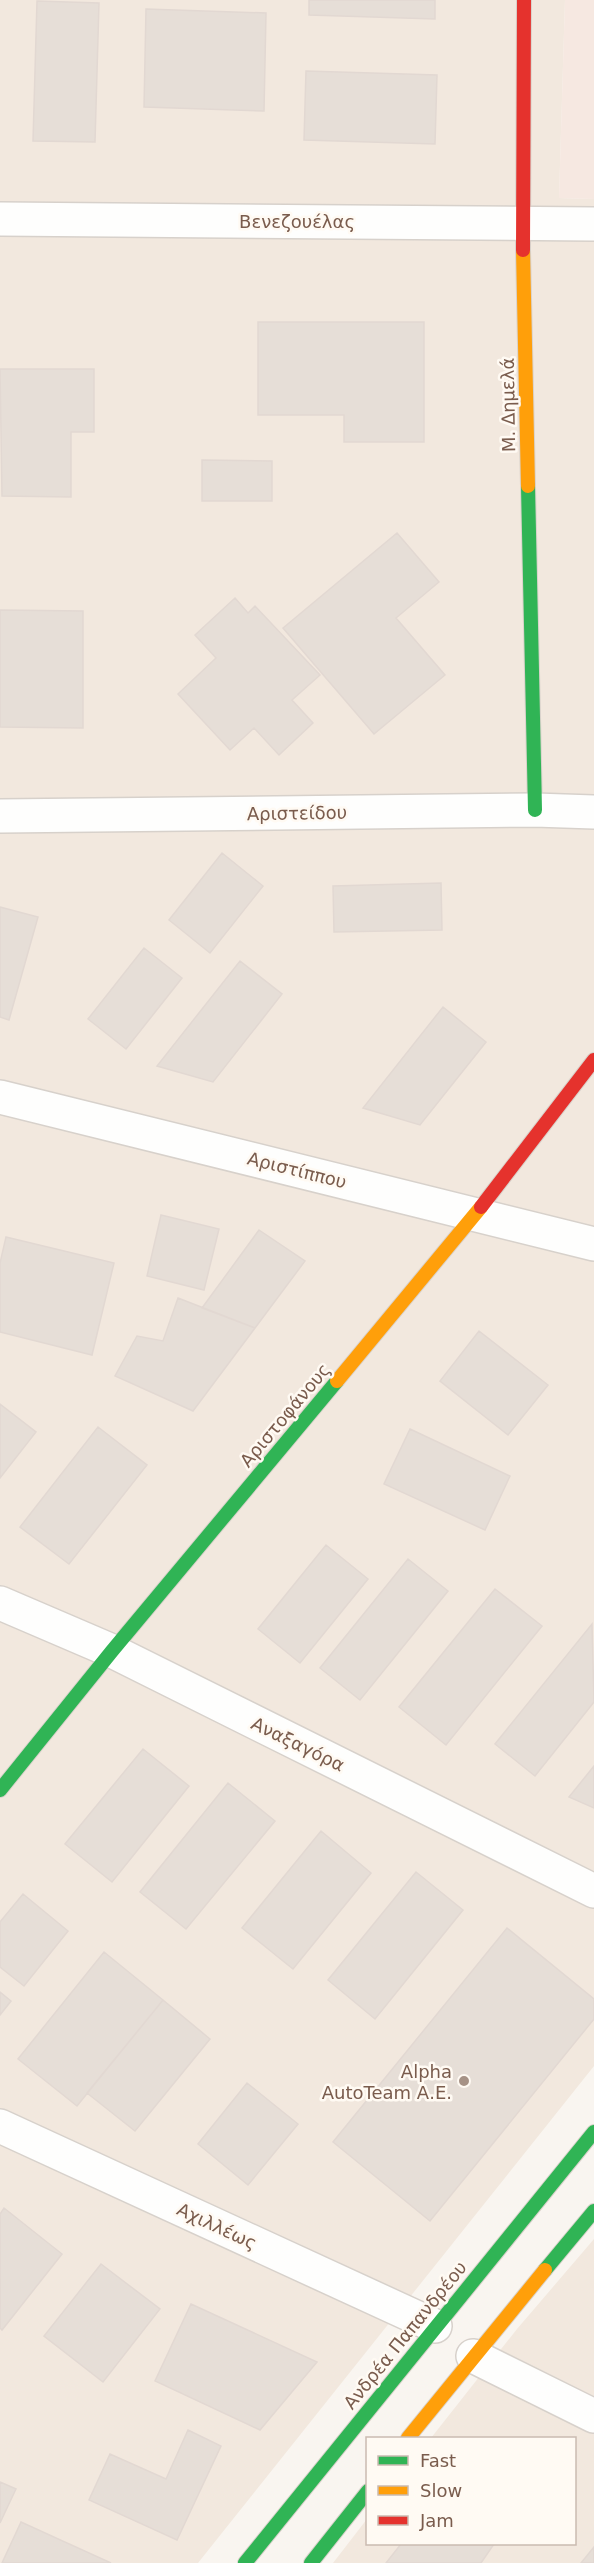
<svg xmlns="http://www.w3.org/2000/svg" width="594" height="2563" font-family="'DejaVu Sans',sans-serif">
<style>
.residential{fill:#f2e8de}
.commercial{fill:#f6e8e1}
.building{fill:#e6ded7;stroke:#e2d8d2;stroke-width:1.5}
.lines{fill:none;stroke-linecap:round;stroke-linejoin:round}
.street-casing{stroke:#d7d1cb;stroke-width:36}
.fast-casing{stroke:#d9d2cb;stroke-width:16}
.slow-casing{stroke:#d9d2cb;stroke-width:16}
.jam-casing{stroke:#d9d2cb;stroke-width:16}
.street{stroke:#fefefd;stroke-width:33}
.fast{stroke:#30b455;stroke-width:14}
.slow{stroke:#ff9f0a;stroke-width:14}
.jam{stroke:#e5322d;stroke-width:14}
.poi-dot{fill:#a69286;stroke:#fffaf3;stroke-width:2}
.labels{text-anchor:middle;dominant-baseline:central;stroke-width:5;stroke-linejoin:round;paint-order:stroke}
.street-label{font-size:18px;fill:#7a5c4d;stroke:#fffaf3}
.poi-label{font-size:18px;fill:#7a5c4d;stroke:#fffaf3;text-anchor:end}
</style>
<rect width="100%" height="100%" fill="#f9f5f0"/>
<path class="residential" d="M0 0H565L559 198 594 199V2066L198 2563H0Z
M594 2239V2563H333L367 2519 368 2544H574V2438H431L517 2329Z"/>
<path class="commercial" d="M565 0H594V199L559 198Z"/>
<path class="building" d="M309 0H435V19L309 15Z
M37 1 99 3 95 142 33 141Z
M146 9 266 13 264 111 144 107Z
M306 71 437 75 435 144 304 140Z
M258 322H424V442H344V415H258Z
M0 369H94V432H71V497L2 496Z
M202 460 272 461V501H202Z
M397 533 439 582 396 618 445 675 374 734 283 628Z
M235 598 248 613 255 606 320 675 292 700 313 723 279 755 254 728 230 750 178 694 216 658 195 635Z
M0 610 83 611V728L0 727Z
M222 853 263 886 210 953 169 920Z
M441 883 442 930 334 932 333 886Z
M0 907 38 917 9 1020 0 1017Z
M144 948 182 978 126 1049 88 1019Z
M240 961 282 994 213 1082 157 1066Z
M443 1007 486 1042 420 1125 363 1108Z
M161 1215 219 1229 204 1290 147 1276Z
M259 1230 305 1261 255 1328 202 1308Z
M6 1237 114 1263 92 1355 0 1332V1263Z
M178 1298 255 1328 193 1411 115 1376 137 1336 163 1341Z
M479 1331 548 1385 508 1435 440 1381Z
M0 1404 36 1432 0 1478Z
M98 1427 147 1465 69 1564 20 1527Z
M410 1429 510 1476 485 1530 384 1484Z
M326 1545 368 1579 300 1663 258 1629Z
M408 1559 448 1591 360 1700 320 1668Z
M495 1589 542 1626 446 1745 399 1707Z
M592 1624 594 1702 535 1776 495 1744Z
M143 1749 189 1786 112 1882 65 1844Z
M594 1766V1808L569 1797Z
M228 1783 275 1821 186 1929 140 1892Z
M321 1831 371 1873 293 1969 242 1928Z
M416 1872 463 1910 375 2019 328 1980Z
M23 1894 68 1931 24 1986 0 1967V1922Z
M507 1928 594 1999V2019L430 2221 333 2142Z
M104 1952 163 2000 77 2106 18 2059Z
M0 1992 11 2001 0 2015Z
M163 2000 210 2039 135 2131 87 2093Z
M247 2083 298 2124 248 2185 198 2144Z
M4 2208 62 2254 2 2330 0 2328V2214Z
M101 2264 160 2309 103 2382 44 2336Z
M191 2304 317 2362 260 2430 155 2381Z
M188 2430 221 2446 177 2540 89 2500 110 2454 166 2479Z
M0 2482 16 2489 0 2523Z
M21 2522 111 2563H2Z
M401 2544H494L481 2563H386Z
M594 2547V2563H581Z"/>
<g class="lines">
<defs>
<path id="street" d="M0 219 594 224
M0 816 535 810 594 812
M0 1097 594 1244
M0 1603 112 1651 594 1891
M0 2126 435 2326
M473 2356 594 2416"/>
<path id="fast" d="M528 486 535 810
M0 1790 112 1651 337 1381
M545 2270 594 2211
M245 2563 594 2132
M311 2563 368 2491"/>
<path id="slow" d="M523 250 528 486
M337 1381 481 1207
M408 2438 545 2270"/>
<path id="jam" d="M523 250 524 0
M481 1207 594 1060"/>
</defs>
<use href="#street" class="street-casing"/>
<use href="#fast" class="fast-casing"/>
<use href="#slow" class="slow-casing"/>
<use href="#jam" class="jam-casing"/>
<use href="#street" class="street"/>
<use href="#fast" class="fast"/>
<use href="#slow" class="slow"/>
<use href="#jam" class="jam"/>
</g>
<circle class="poi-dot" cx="464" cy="2081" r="6"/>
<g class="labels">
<g class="street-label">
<text x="297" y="221">Βενεζουέλας</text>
<text transform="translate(508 405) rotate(-91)">Μ. Δημελά</text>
<text transform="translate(297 813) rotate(-1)">Αριστείδου</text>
<text transform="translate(297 1170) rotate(14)">Αριστίππου</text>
<text transform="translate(285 1415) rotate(-50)">Αριστοφάνους</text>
<text transform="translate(298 1744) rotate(26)">Αναξαγόρα</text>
<text transform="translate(217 2226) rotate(25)">Αχιλλέως</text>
<text transform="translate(405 2335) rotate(-51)">Ανδρέα Παπανδρέου</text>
</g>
<g class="poi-label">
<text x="452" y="2071">Alpha<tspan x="452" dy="21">AutoTeam Α.Ε.</tspan></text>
</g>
</g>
<rect x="366" y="2437" width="210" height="108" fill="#fffaf3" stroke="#cabbb1" stroke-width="1.5"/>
<rect x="378" y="2456" width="30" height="9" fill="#30b455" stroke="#cabbb1" stroke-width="1.5"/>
<text x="420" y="2467" font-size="18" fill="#7a5c4d">Fast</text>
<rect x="378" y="2486" width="30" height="9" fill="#ff9f0a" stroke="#cabbb1" stroke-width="1.5"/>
<text x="420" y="2497" font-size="18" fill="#7a5c4d">Slow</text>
<rect x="378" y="2516" width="30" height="9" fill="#e5322d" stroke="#cabbb1" stroke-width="1.5"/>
<text x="420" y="2527" font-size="18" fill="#7a5c4d">Jam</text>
</svg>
